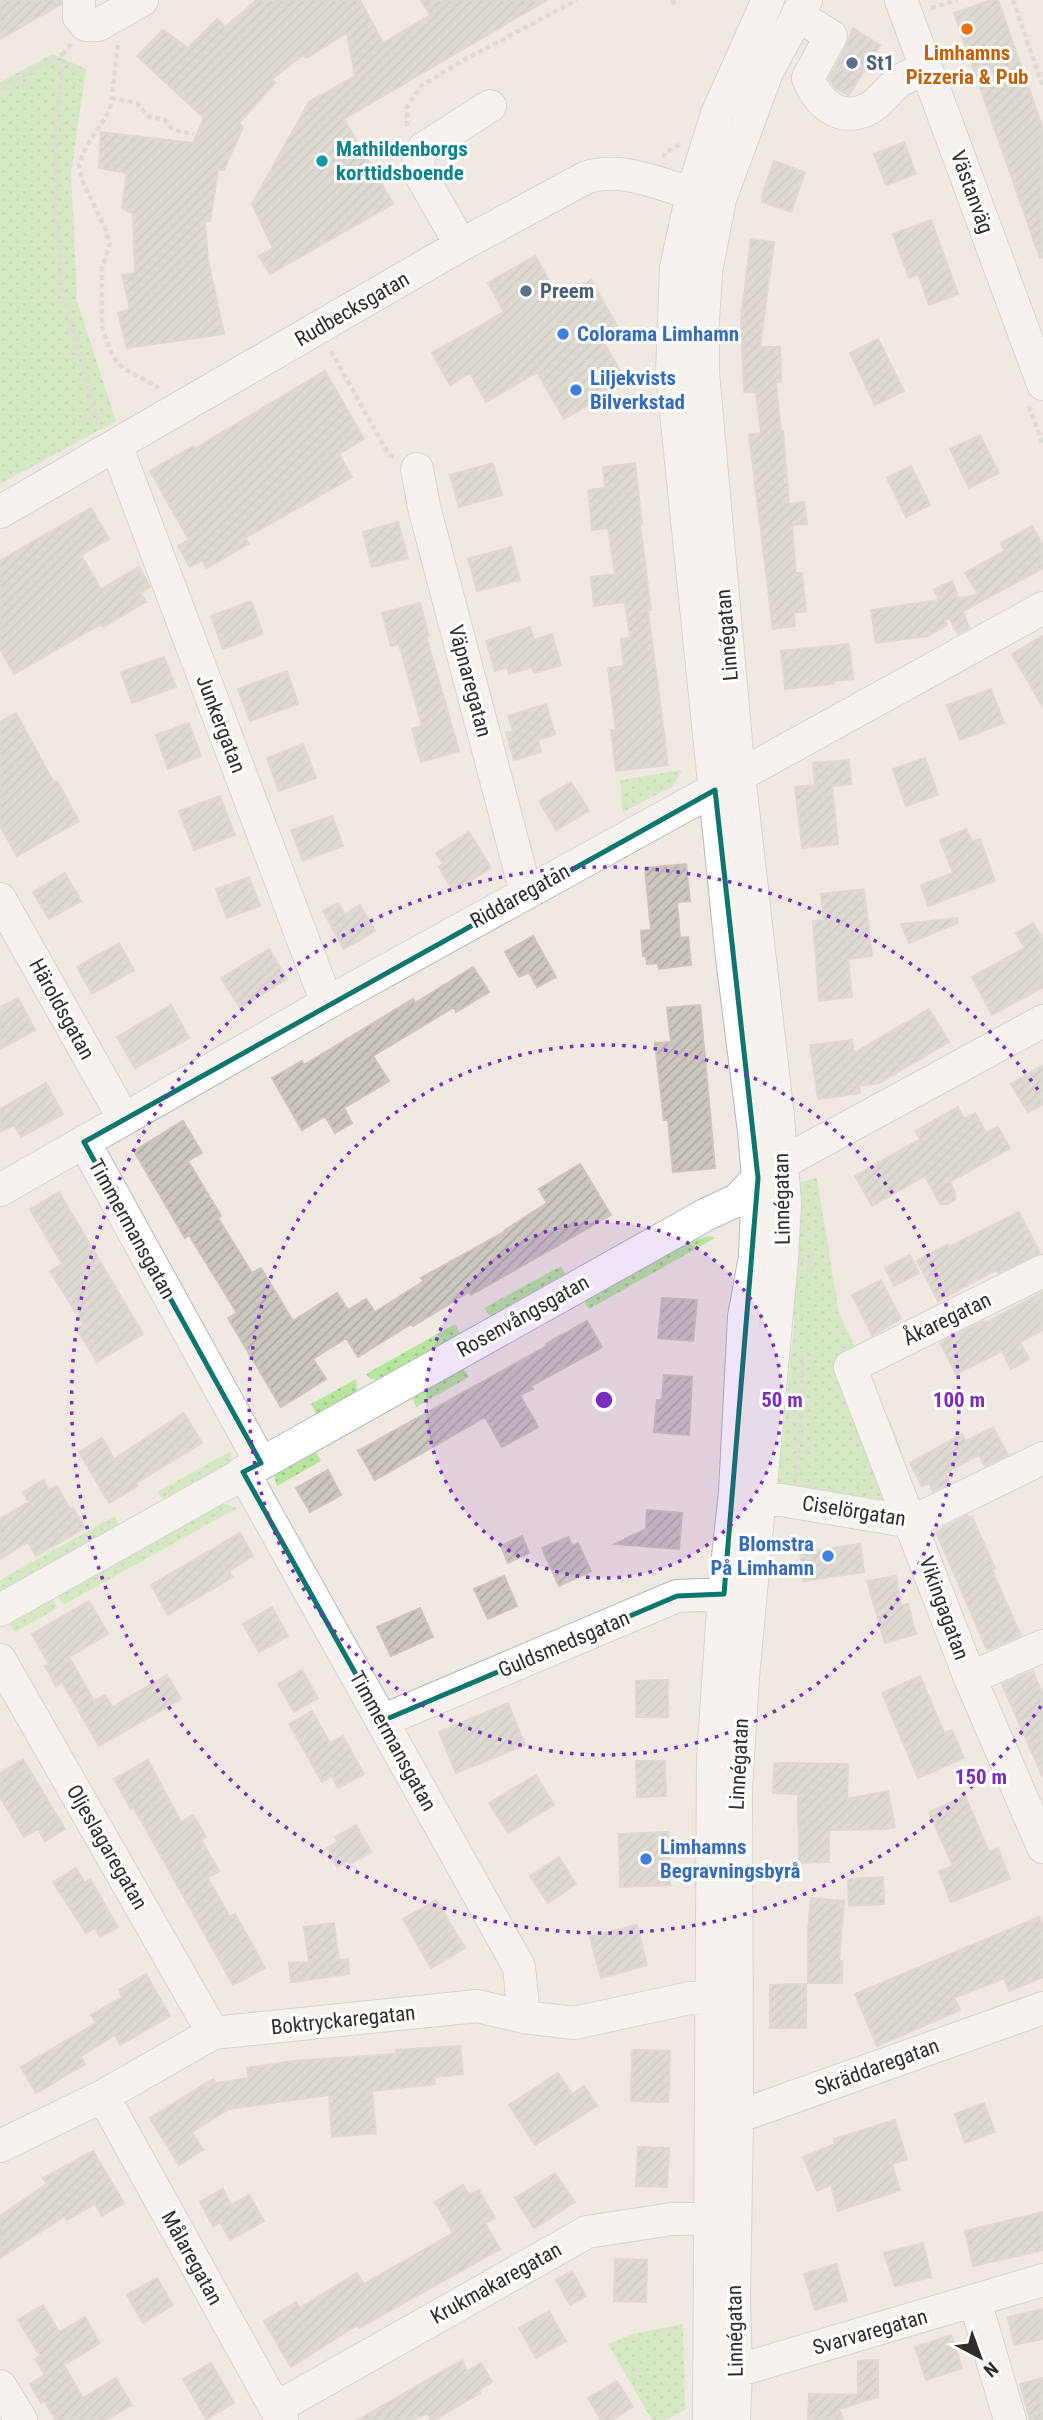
<svg xmlns="http://www.w3.org/2000/svg" width="1043" height="2420" font-family="'Roboto Condensed',sans-serif">
<style>
.grass{fill:url(#grass-dots)}
.building{fill:url(#building-hatch);stroke:#cbc5ba;stroke-width:2}
.lines{fill:none;stroke-linecap:round;stroke-linejoin:round}
.minor-casing{stroke:#b4b7c1;stroke-width:34}
.path{stroke:#c9c9c9;stroke-width:4.5;stroke-dasharray:5 3.5;stroke-linecap:butt}
.minor{stroke:#fff;stroke-width:32}
.marked{fill:none;stroke:#0f766e;stroke-width:5;stroke-linejoin:round}
.ring{fill:none;stroke:#7b2cbf;stroke-width:3.5;stroke-dasharray:3.5 7}
.food-dot{fill:#e8710a;stroke:#fff;stroke-width:2.5}
.service-dot{fill:#5c6f8a;stroke:#fff;stroke-width:2.5}
.culture-dot{fill:#0f9aa8;stroke:#fff;stroke-width:2.5}
.shop-dot{fill:#3f7fe0;stroke:#fff;stroke-width:2.5}
.labels{text-anchor:middle;dominant-baseline:central;stroke-width:6;stroke-linejoin:round;paint-order:stroke}
.food-label{font-size:21px;font-weight:bold;fill:#c56008;stroke:#fff}
.service-label{font-size:21px;font-weight:bold;fill:#4e5e75;stroke:#fff;text-anchor:start}
.culture-label{font-size:21px;font-weight:bold;fill:#0d838f;stroke:#fff;text-anchor:start}
.street-label{font-size:21px;fill:#2e2e2e;stroke:#fff}
.shop-label{font-size:21px;font-weight:bold;fill:#366cbe;stroke:#fff;text-anchor:start}
.centre{fill:#7b2cbf;stroke:#fff;stroke-width:3.5}
.ring-label{font-size:21px;text-anchor:middle;font-weight:bold;fill:#7b2cbf;stroke:#fff;stroke-width:6;stroke-linejoin:round;paint-order:stroke}
</style>
<defs>
<pattern id="grass-dots" width="8" height="8" patternUnits="userSpaceOnUse" patternTransform="scale(1.75)"><rect width="8" height="8" fill="#b6e59e"/><path d="M2 2h.1M6 6h.1" fill="none" stroke="#9dc588" stroke-width="1.8" stroke-linecap="round"/></pattern>
<pattern id="building-hatch" width="6" height="6" patternUnits="userSpaceOnUse" patternTransform="scale(1.75)"><rect width="6" height="6" fill="#cbc7bf"/><path d="M-1 1l2-2M0 6l6-6M5 7l2-2" fill="none" stroke="#afaba4"/></pattern>
</defs>
<rect width="100%" height="100%" fill="#efe9e1"/>
<path class="grass" d="M53 54 86 69 71 173 77 301 116 421 0 484V82Z
M682 770 673 786 623 812 620 780Z
M817 1178 839 1313 895 1432 925 1527 775 1515 794 1325 792 1184Z
M708 1236 715 1238 589 1309 583 1300 683 1243Z
M561 1266 565 1274 490 1316 484 1308Z
M455 1324 460 1333 378 1379H371L366 1374Z
M462 1367 469 1377 416 1407 412 1395Z
M356 1379 357 1391 316 1414 311 1404Z
M231 1451V1461L163 1499 157 1492Z
M315 1451 321 1461 277 1486 274 1475Z
M226 1504 237 1508 63 1605 57 1594 214 1505Z
M115 1516 119 1526 0 1591V1580Z
M52 1598 58 1608 15 1632 9 1623Z
M683 2324 685 2410 665 2420H652L608 2344 633 2334Z"/>
<path class="building" d="M0 0H61V4L0 39Z
M257 0H360L383 43 430 15 421 0H547L344 119 393 204 270 274 259 256 273 248 252 204 309 102 355 76 347 33 306 58 303 55 272 79 275 83 239 123 243 127 224 170H218L210 221 205 222 208 261 224 334 127 348 118 313 130 309 122 275 135 273 133 214 122 208 127 173 99 168 101 132 193 143 204 118 137 56 163 30 188 48 217 19 225 27Z
M991 0H998L1043 129V257L1040 258 954 13Z
M853 28 880 45 849 95 836 89 829 79 847 45Z
M904 142 916 174 886 185 874 154Z
M774 161 805 172 791 212 762 202V195Z
M931 220 958 294 929 305 918 274 909 278 893 234Z
M751 239 774 242 760 347H780L781 382H776L781 432 783 431 789 504 804 502 807 524 792 525 796 573H802L806 611 794 613 795 626 773 629 749 434 761 433 755 384 754 392H744L741 319Z
M535 256 559 298 591 280 617 326 600 336 627 383 564 419 537 372 486 402 470 373 450 385 432 353 504 312 488 283Z
M878 339 904 391 875 405 850 353Z
M325 371 364 439 339 454 352 477 245 538 249 544 206 568 202 560 190 567 178 546 189 540 150 471 193 446 194 449Z
M980 435 999 473 969 488 950 449Z
M493 463 502 495 459 507 450 475Z
M635 463 642 524H640L651 610H648L668 765 616 771 611 730H616L608 668 624 666 621 639 630 638 625 602 594 606 591 577 615 574 608 528 592 530 588 490 605 488 603 467Z
M911 466 930 505 906 517 887 478Z
M91 508 109 539 81 555 101 589 139 567 150 587 141 593 146 602 103 627 101 624 14 674 0 649V561Z
M398 522 408 558 372 567 363 532Z
M1032 526 1043 546V568L963 611 969 628 958 634 949 618 945 620 947 625 927 636 876 643 871 610 939 600 934 590 952 581 958 598 978 595 965 573 1005 551 1001 543Z
M511 547 520 580 477 591 468 559Z
M251 601 263 634 223 649 211 616Z
M420 603 429 636H426L459 751 421 762 412 729 422 726 399 644 391 646 382 613Z
M530 627 534 640 552 634 561 665 534 673 532 667 509 674 507 667 495 671 486 641Z
M1043 636V707L1012 654Z
M849 644 853 679 833 681 834 684 785 689 781 651Z
M164 657 176 687 132 703 121 672Z
M287 671 298 704 250 721 238 689Z
M991 689 1004 723 960 740 947 705Z
M546 704 555 734 538 740 541 752 514 760 506 733 513 731 508 716Z
M16 713 54 783 57 781 79 821 17 856 0 826V722Z
M189 723 201 756 168 769 156 735Z
M303 744 316 778 279 791 267 758Z
M925 758 938 795 906 806 893 769Z
M849 760 851 784 832 786 838 844 802 848 795 787 815 785 813 763Z
M571 782 589 811 556 830 539 801Z
M220 796 235 835 194 850 179 811Z
M332 816 343 846 303 861 291 830Z
M966 829 972 842 980 839 995 881 928 906 921 885 953 873 940 840Z
M469 832 491 868 453 891 439 867 443 864 436 853Z
M686 864 690 901 677 902 680 938 688 937 691 965 659 969 658 963 647 964 646 956H643L641 931 651 930 645 868Z
M65 873 81 901 49 919 33 892Z
M249 877 260 906 227 918 216 889Z
M864 889 872 956 848 959 852 997 819 1001 813 921 824 920 821 894Z
M338 903 345 914 360 905 375 931 344 949 323 911Z
M957 918 958 923 909 943 901 924Z
M1033 923 1043 939V987L992 1015 972 977 1025 948 1016 933Z
M533 936 556 977 537 987 529 972 519 977 505 952Z
M119 943 134 970 92 994 77 967Z
M269 949 287 979 240 1008 221 978Z
M473 967 489 992 456 1012 454 1007 373 1056 389 1081 344 1108 352 1123 335 1133 325 1116 302 1130 272 1078 302 1061 304 1065 413 999 415 1003Z
M18 998 35 1030 0 1049V1007Z
M171 1005 189 1038 135 1068 117 1037Z
M700 1005 715 1168 673 1172 668 1120H664L655 1043 671 1042 667 1008Z
M929 1009 949 1042 879 1083 859 1086 860 1093 818 1099 810 1045 852 1040 854 1053Z
M1043 1065V1104L1028 1112 1011 1084Z
M46 1083 63 1114 21 1137 14 1125 0 1132V1109Z
M958 1107 964 1119 975 1113 986 1133 998 1127 1010 1148 950 1182 955 1193V1200L947 1204H940L925 1176 872 1206 855 1176 920 1139 915 1131Z
M183 1121 202 1153 188 1161 221 1216 218 1218 252 1273 261 1268 293 1321 337 1293 348 1310 366 1299 375 1312 424 1281 421 1278 506 1231 505 1230 547 1203 539 1189 580 1164 611 1215 471 1295 469 1292 413 1326 411 1324 358 1357 346 1338 313 1359 326 1379 281 1407 228 1318 237 1313 189 1235 185 1238 134 1151Z
M59 1192 143 1334 97 1362 76 1328 83 1324 50 1271 62 1264 30 1209Z
M1019 1212 1040 1253 998 1273 996 1270 938 1301 917 1261 948 1244 949 1247Z
M910 1255 919 1273 894 1286 885 1268Z
M881 1280 901 1319 872 1335 852 1295Z
M1043 1292V1330L1020 1342 1029 1359 1011 1369 1002 1351 956 1374 940 1343 984 1321 985 1323Z
M662 1298 697 1300 693 1341 658 1338Z
M587 1321 602 1347 531 1386 533 1389 520 1395 538 1427 502 1447 485 1417 375 1480 358 1451 547 1346 546 1344Z
M664 1375 692 1377 689 1435 654 1432 657 1400H662Z
M184 1413 202 1443 136 1483 138 1486 109 1503 79 1452 102 1438 114 1459Z
M993 1427 1008 1455 985 1466 979 1455 945 1473 950 1483 933 1491 929 1483 922 1486 910 1463 962 1434 966 1441Z
M328 1470 341 1495 310 1512 296 1488Z
M43 1480 49 1490 57 1486 70 1509 73 1508 85 1528 36 1556 28 1542 0 1559V1519L29 1502 23 1492Z
M647 1510 682 1513 679 1549 615 1544 646 1529Z
M967 1515 969 1518 972 1517 995 1568 992 1570 1021 1636 987 1650 936 1532Z
M240 1533 253 1556 229 1571 233 1577 168 1615 151 1585Z
M522 1536 529 1553 508 1563 501 1546Z
M568 1537 572 1546 578 1543 591 1571 559 1586 542 1548Z
M860 1544 864 1572 804 1581 800 1553Z
M504 1576 517 1606 488 1619 474 1589Z
M896 1576 901 1606 908 1604 916 1634 885 1643 867 1581Z
M89 1601 108 1634 69 1657 94 1701 105 1695 112 1707 167 1675 181 1699 99 1746 62 1682 56 1686 45 1666 49 1664 32 1634Z
M272 1607 288 1636 259 1652 243 1624Z
M420 1608 433 1637 391 1656 377 1627Z
M302 1670 318 1698 294 1712 278 1684Z
M1033 1671 1043 1695V1778L1002 1684Z
M920 1676 944 1733 952 1730 964 1758 918 1778 882 1693Z
M668 1680V1717H636V1681Z
M508 1703 525 1745 456 1773 439 1732Z
M312 1711 330 1743 343 1736 364 1774 338 1788 332 1776 322 1782 289 1724Z
M23 1759 65 1829 45 1841 38 1829 24 1837 0 1797V1773Z
M148 1760 181 1822 193 1815 206 1837 201 1840 219 1871 208 1878 230 1917 235 1914 265 1968 233 1985 142 1822 133 1807 131 1809 114 1779Z
M636 1761H665L666 1796 637 1797Z
M774 1763 848 1764 847 1799 888 1791 895 1827 884 1829 829 1830V1862L799 1863 798 1794 773 1793Z
M536 1775 554 1805 508 1833 489 1803Z
M965 1796 989 1852 998 1848 1010 1879 951 1902 939 1871 953 1866 929 1812Z
M356 1825 371 1852 350 1864 348 1861 337 1867 327 1848 338 1842 335 1837Z
M668 1832 670 1885 620 1887 619 1834Z
M559 1857 576 1884 548 1903 530 1876Z
M76 1868 85 1883 90 1879 118 1927 100 1937 95 1928 86 1933 53 1882Z
M883 1877 884 1904 849 1906 848 1879Z
M811 1898 844 1901 839 1961H842V1983H808V1929Z
M436 1900 465 1948 431 1968 403 1919Z
M1039 1917 1043 1927V1977L1009 1991 1004 1978 954 1998 960 2010 877 2046 855 1994Z
M334 1923 339 1960 348 1959 349 1974 291 1982 289 1963 309 1962 304 1927Z
M637 1925 647 1965 601 1978 590 1937Z
M146 1974 170 2016 120 2045 115 2035 81 2056 85 2064 36 2093 21 2067 96 2023 91 2015 122 1997 119 1990Z
M806 1984V2028H770V1985Z
M460 2046 463 2074 434 2077 435 2084 372 2091 376 2133 332 2137 329 2095 229 2109 192 2132 203 2150 179 2165 150 2118 213 2079 216 2083 249 2078 247 2068 293 2061 396 2054V2050Z
M632 2050 670 2051 668 2102 631 2101Z
M558 2073 572 2094 584 2086 597 2106 535 2145 509 2105Z
M984 2103 995 2132 965 2143 955 2114Z
M895 2120 907 2159 892 2164 900 2190 838 2211 831 2185 817 2191 803 2157 835 2144 834 2139Z
M638 2147 669 2148 667 2187 636 2186Z
M93 2151 124 2203 102 2216 95 2204 67 2220 65 2216 0 2258V2216L47 2184 43 2178Z
M555 2173 575 2202 534 2228 515 2198Z
M463 2185 469 2195 479 2190 495 2218 485 2223 500 2249 359 2328 357 2325 291 2367 264 2321 296 2302 300 2308 357 2273 364 2284 453 2233 435 2202Z
M223 2189 231 2205 249 2195 264 2221 230 2240 220 2222 213 2226 200 2202Z
M1043 2212V2250L973 2266 965 2231Z
M923 2243 931 2277 895 2286 884 2253Z
M615 2259 647 2260 646 2302 614 2301Z
M836 2264 847 2300 815 2310 804 2274Z
M572 2271 586 2296 570 2305 556 2280Z
M157 2278 173 2305 143 2323 127 2295Z
M43 2305 59 2332 85 2317 100 2343 64 2365 83 2398 116 2378 132 2405 106 2420H56L44 2401 41 2403 30 2384 45 2375 35 2359 40 2356 18 2320Z
M1043 2309V2339L1014 2345 1008 2317Z
M549 2311 566 2341 536 2358 519 2328Z
M951 2335 962 2368 926 2380 915 2347Z
M462 2360 467 2371 481 2363 492 2382 479 2390 480 2393 434 2420H431L427 2413 413 2420H358Z
M878 2360V2397L839 2409 843 2420H808L809 2394 858 2395V2361Z
M211 2363 234 2403 206 2419 183 2379Z
M1043 2378V2420H1030L1020 2384Z
M617 2381 633 2407 611 2420H601L588 2398Z"/>
<g class="lines">
<defs>
<path id="minor" d="M79 0V17L86 25H98L142 0
M901 0 1043 384
M797 15 831 36 808 78C818 103 839 123 868 109 881 103 889 87 901 80 909 75 918 73 926 69
M461 245 419 172 418 157 424 148 490 106
M116 445 327 1003
M417 469 424 507 526 893
M0 512 461 245 587 177C630 165 669 190 711 198
M0 899 124 1119
M84 1142 261 1463
M0 1190 327 1003 1043 608
M1043 1271 850 1367 970 1678 1043 1847
M243 1472 519 1967 524 2017
M740 1493 912 1522 1043 1458
M0 1610 705 1215 737 1200 758 1178 782 1163 1043 1021
M0 1660 213 2033
M970 1678 1043 1646
M382 1721 677 1596 724 1594 744 1596
M103 2096 282 2420
M719 2120 737 2117 1043 2008
M0 2146 103 2096 213 2033 477 2006 524 2017 574 2023 690 1998 710 1999
M975 2301 1010 2420
M736 2371 1043 2280
M0 2386 21 2420
M276 2408 587 2232 672 2219 731 2217
M709 2420 713 1758 724 1594 735 1492 744 1317 755 1257 758 1178 754 1131 732 958 672 373 676 268 692 194 717 114 768 0
M734 2420 736 2371 734 2299 737 2117 736 1788 743 1677 782 1259 785 1202 778 1118 739 775 703 373V321L706 272 720 199 767 72 806 0"/>
</defs>
<use href="#minor" class="minor-casing"/>
<path class="path" d="M672 0 676 6
M1013 0 1043 87
M931 8 957 0
M71 44 64 53 57 124 56 199 61 287 99 426
M118 45 110 110 86 147 79 165 82 180 105 228 110 244 102 268V327L113 357 123 368 159 388
M0 88 63 54
M111 98 137 103 148 116 165 120 173 130 194 134
M407 126V107L421 86 462 61 577 0
M663 158 665 153 680 144
M331 351 389 455 394 457
M1029 406 1043 445
M810 1272 812 1253
M797 1478 803 1358"/>
<use href="#minor" class="minor"/>
</g>
<path d="M0 0H1043V2420H0ZM715 790 758 1178 724 1594 677 1596 382 1721 243 1472 261 1463 84 1142Z" fill="#efe9e1" fill-opacity=".55" fill-rule="evenodd"/>
<path class="marked" d="M715 790 758 1178 724 1594 677 1596 382 1721 243 1472 261 1463 84 1142Z"/>
<circle cx="604" cy="1400" r="178" fill="#7b2cbf" fill-opacity=".12"/>
<g class="ring">
<circle cx="604" cy="1400" r="178"/>
<circle cx="604" cy="1400" r="355"/>
<path d="M1041 1706A533 533 0 1 1 1041 1094"/>
</g>
<circle class="food-dot" cx="967" cy="29" r="7"/>
<g class="service-dot">
<circle cx="852" cy="63" r="7"/>
<circle cx="526" cy="291" r="7"/>
</g>
<circle class="culture-dot" cx="322" cy="161" r="7"/>
<g class="shop-dot">
<circle cx="563" cy="334" r="7"/>
<circle cx="576" cy="390" r="7"/>
<circle cx="828" cy="1556" r="7"/>
<circle cx="646" cy="1859" r="7"/>
</g>
<g class="labels">
<g class="food-label">
<text x="967" y="53">Limhamns<tspan x="967" dy="24">Pizzeria &amp; Pub</tspan></text>
</g>
<g class="service-label">
<text x="866" y="63">St1</text>
<text x="540" y="291">Preem</text>
</g>
<g class="culture-label">
<text x="336" y="149">Mathildenborgs<tspan x="336" dy="24">korttidsboende</tspan></text>
</g>
<g class="street-label">
<text transform="translate(972 192) rotate(70)">Västanväg</text>
<text transform="translate(352 309) rotate(-30)">Rudbecksgatan</text>
<text transform="translate(727 635) rotate(-95)">Linnégatan</text>
<text transform="translate(470 681) rotate(75)">Väpnaregatan</text>
<text transform="translate(221 724) rotate(69)">Junkergatan</text>
<text transform="translate(520 896) rotate(-29)">Riddaregatan</text>
<text transform="translate(62 1009) rotate(61)">Häroldsgatan</text>
<text transform="translate(782 1199) rotate(-91)">Linnégatan</text>
<text transform="translate(132 1229) rotate(61)">Timmermansgatan</text>
<text transform="translate(523 1316) rotate(-29)">Rosenvångsgatan</text>
<text transform="translate(947 1319) rotate(-26)">Åkaregatan</text>
<text transform="translate(854 1511) rotate(9)">Ciselörgatan</text>
<text transform="translate(944 1608) rotate(70)">Vikingagatan</text>
<text transform="translate(564 1644) rotate(-23)">Guldsmedsgatan</text>
<text transform="translate(393 1741) rotate(61)">Timmermansgatan</text>
<text transform="translate(739 1764) rotate(-87)">Linnégatan</text>
<text transform="translate(107 1847) rotate(60)">Oljeslagaregatan</text>
<text transform="translate(343 2020) rotate(-6)">Boktryckaregatan</text>
<text transform="translate(877 2067) rotate(-20)">Skräddaregatan</text>
<text transform="translate(192 2258) rotate(61)">Målaregatan</text>
<text transform="translate(496 2283) rotate(-29)">Krukmakaregatan</text>
<text transform="translate(735 2331) rotate(-91)">Linnégatan</text>
<text transform="translate(870 2332) rotate(-16)">Svarvaregatan</text>
</g>
<g class="shop-label">
<text x="577" y="334">Colorama Limhamn</text>
<text x="590" y="378">Liljekvists<tspan x="590" dy="24">Bilverkstad</tspan></text>
<text x="814" y="1544" text-anchor="end">Blomstra<tspan x="814" dy="24">På Limhamn</tspan></text>
<text x="660" y="1847">Limhamns<tspan x="660" dy="24">Begravningsbyrå</tspan></text>
</g>
</g>
<circle cx="604" cy="1400" r="10" class="centre"/>
<g class="ring-label">
<text x="782" y="1407">50 m</text>
<text x="959" y="1407">100 m</text>
<text x="981" y="1784">150 m</text>
</g>
<g transform="translate(980 2357) rotate(139)" stroke="#ffffff" stroke-width="5" paint-order="stroke">
<path d="M0-5L12 26L0 18L-12 26Z" fill="#2e2e2e"/>
<text y="-10" font-size="19" font-weight="bold" text-anchor="middle" fill="#2e2e2e">N</text>
</g>
</svg>
